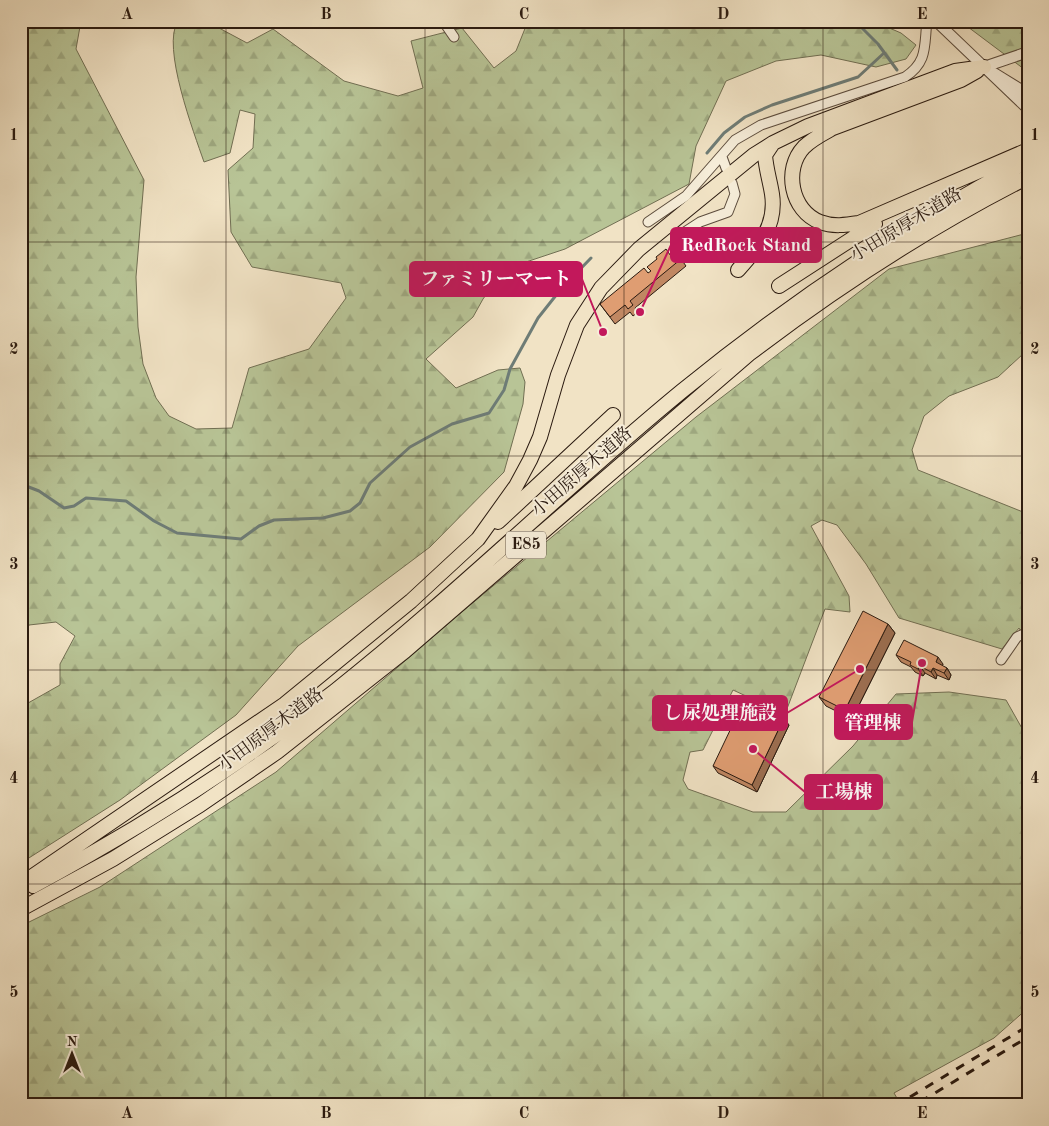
<svg xmlns="http://www.w3.org/2000/svg" width="1049" height="1126" font-family="'Old Standard TT','Noto Serif JP',serif">
<style>
.forest{fill:url(#forest-firs);stroke:#716f53}
.lines{fill:none;stroke-linecap:round;stroke-linejoin:round}
.stream{stroke:#6e7c76;stroke-width:3}
.minor-casing{stroke:#5c4c3d;stroke-width:11}
.tertiary-casing{stroke:#5c4c3d;stroke-width:12}
.trunk-casing{stroke:#2a1a10;stroke-width:16}
.minor{stroke:#f6edd9;stroke-width:9}
.tertiary{stroke:#f6edd9;stroke-width:10}
.trunk{stroke:#f1e3c5;stroke-width:14}
.rail{stroke:#2a1a10;stroke-width:3;stroke-dasharray:9 9;stroke-linecap:butt}
.wall{fill:#c08762;stroke:#2a1a10}
.shaded-wall{fill:#9c6e50;stroke:#2a1a10}
.building{fill:#df9d72;stroke:#2a1a10}
.grid{fill:none;stroke:#2a1a10;stroke-width:1;stroke-opacity:0.55}
.labels{text-anchor:middle;dominant-baseline:central;stroke-width:4;stroke-linejoin:round;paint-order:stroke}
.shield{fill:#f6edd9;stroke:#67594c;stroke-width:1}
.shield-label{font-size:16px;font-weight:bold;fill:#2a1a10}
.street-label{font-size:18px;fill:#2a1a10;stroke:#f6edd9}
.leader{fill:none;stroke:#c2185b;stroke-width:2}
.callout-dot{fill:#c2185b;stroke:#f6edd9;stroke-width:2}
.callout{fill:#c2185b;stroke:#c2185b;stroke-width:2}
.callout-label{font-size:19px;text-anchor:middle;font-weight:bold;fill:#fff}
.neatline{fill:none;stroke:#2a1a10;stroke-width:2}
.grid-label{font-size:16px;text-anchor:middle;font-weight:bold;fill:#2a1a10}
</style>
<defs>
<pattern id="forest-firs" width="22" height="20" patternUnits="userSpaceOnUse" patternTransform="scale(1.25)"><rect width="22" height="20" fill="#b8c496"/><path d="M5 1l3.5 6h-7zM16 11l3.5 6h-7z" fill="#9ea880"/></pattern>
</defs>
<rect width="100%" height="100%" fill="#f1e3c5"/>
<filter id="stains"><feTurbulence type="fractalNoise" baseFrequency=".004" numOctaves="4"/><feColorMatrix values="0 0 0 0 .2 0 0 0 0 .09 0 0 0 0 .02 0 0 0 .5 -.17"/></filter>
<radialGradient id="worn" r=".72"><stop offset=".6" stop-color="#630" stop-opacity="0"/><stop offset="1" stop-color="#630" stop-opacity=".3"/></radialGradient>
<path class="forest" d="M22 21H81L76 49 144 180 136 277 138 327 143 364 156 398 169 416 196 429 232 428 249 368 309 349 346 298 341 283 252 267 231 232 228 170 253 148 255 114 240 110 230 153 204 162C194 133 161 46 178 21H206L247 43 273 29 344 81 398 96 423 88 411 41 462 28 494 68 516 51 528 21H873L901 33 916 45 906 59 876 67 821 55 776 61 726 81 696 146 689 184 565 249 505 269 483 299 473 317 426 359 456 388 498 370 520 368 525 382 523 404 504 472 430 547 298 646 236 715 120 800 21 863V707L60 685V664L75 636 56 622 29 625 21 643Z
M963 21H1028V72L964 24Z
M1028 233V353L1023 354 998 377 949 396 924 416 912 450 918 470 1028 514V644L1019 628 1002 649 899 618 866 564 837 525 822 520 811 526 849 596 850 612 825 609 785 714 733 690 703 750 690 752 683 780 688 789 753 812H786L853 746 896 694 949 692 1006 700 1028 739V1008L994 1038 894 1093 901 1105H21V926L100 887 276 772 463 611 696 417 889 269Z"/>
<g class="lines">
<path class="stream" d="M855 21 878 44 897 70
M707 153 724 133 745 117 772 105 858 77 884 53
M1027 233 1028 234
M21 484 39 491 64 508 74 506 86 498 126 501 154 521 177 533 241 539 259 526 274 520 323 518 350 511 360 503 370 483 410 447 452 424 489 413 504 390 510 369 538 318 561 289 591 258"/>
<defs>
<path id="minor" d="M443 21 454 37
M722 157 726 168
M648 222 686 196 735 140 761 125 905 77C928 62 924 46 927 21
M680 235 700 222 728 212 735 194 732 183
M1001 660 1017 637 1028 632
M1027 705 1028 709"/>
<path id="tertiary" d="M936 21 1028 109
M984 67 1028 52
M994 73 1028 94"/>
<path id="trunk" d="M977 71 961 80 833 128C824 133 812 139 804 147 783 169 791 211 820 222 833 227 846 225 859 223L1028 150
M738 270C758 248 777 226 772 194 770 181 766 169 765 155L773 143
M779 286 875 224
M498 522 613 415
M21 884 285 704 411 601 478 539 516 486 530 460 540 437 558 375 577 325 601 288 639 249 754 155 773 143 808 126 955 71 984 67
M33 886C139 829 240 765 335 691 455 596 564 488 682 391 790 303 904 226 1028 161
M21 909 113 859 200 805 277 752 405 651 749 354C837 287 929 227 1028 177"/>
</defs>
<use href="#minor" class="minor-casing"/>
<use href="#tertiary" class="tertiary-casing"/>
<use href="#trunk" class="trunk-casing"/>
<use href="#minor" class="minor"/>
<use href="#tertiary" class="tertiary"/>
<use href="#trunk" class="trunk"/>
<path class="rail" d="M910 1097 1028 1026
M920 1102 1028 1037"/>
</g>
<path class="wall" d="M673 259H681L686 266 635 308 638 312 633 316 630 312 615 324 600 304Z
M888 624 895 633 852 719 826 706 819 697Z
M896 655 943 664 942 666 947 668 951 675 949 680 937 675 936 679 925 673 923 676 915 672 911 667 901 662Z
M789 725 757 792 718 773 713 766Z"/>
<path class="shaded-wall" d="M888 624 895 633 852 719 845 710Z
M938 657 943 664 941 669 936 662Z
M920 666 925 673 923 676 918 669Z
M933 668 937 675 936 679 931 672Z
M947 668 951 675 949 680 944 673Z
M784 718 789 725 757 792 752 785Z"/>
<path class="building" d="M666 249 673 259 677 256 681 259 630 301 633 305 628 309 625 305 610 317 600 304 644 268 648 273 651 271 647 267 657 259 656 257Z
M863 611 888 624 845 710 819 697Z
M904 640 938 657 936 662 947 668 944 673 933 668 931 672 920 666 918 669 910 665 911 662 896 655Z
M745 699 784 718 752 785 713 766Z"/>
<path class="grid" d="M226 21V1105M425 21V1105M624 21V1105M823 21V1105M21 242H1028M21 456H1028M21 670H1028M21 884H1028"/>
<g class="labels">
<rect class="shield" x="506" y="531.5" width="40" height="27" rx="4"/>
<g class="shield-label">
<text x="526" y="545">E85</text>
</g>
<g class="street-label">
<text transform="translate(906 225) rotate(-31)">小田原厚木道路</text>
<text transform="translate(582 472) rotate(-41)">小田原厚木道路</text>
<text transform="translate(271 730) rotate(-37)">小田原厚木道路</text>
</g>
</g>
<path class="leader" d="M640 312L671 245M603 332L582 279M860 669L787 713M922 663L912 722M753 749L805 792"/>
<g class="callout-dot">
<circle cx="640" cy="312" r="5"/>
<circle cx="603" cy="332" r="5"/>
<circle cx="860" cy="669" r="5"/>
<circle cx="922" cy="663" r="5"/>
<circle cx="753" cy="749" r="5"/>
</g>
<g class="callout">
<rect x="671" y="228" width="150" height="34" rx="5"/>
<rect x="410" y="262" width="172" height="34" rx="5"/>
<rect x="653" y="696" width="134" height="34" rx="5"/>
<rect x="835" y="705" width="77" height="34" rx="5"/>
<rect x="805" y="775" width="77" height="34" rx="5"/>
</g>
<g class="callout-label">
<text x="746" y="251">RedRock Stand</text>
<text x="496" y="285">ファミリーマート</text>
<text x="720" y="719">し尿処理施設</text>
<text x="873" y="729">管理棟</text>
<text x="844" y="798">工場棟</text>
</g>
<rect width="1049" height="1126" fill="none" stroke="#f1e3c5" stroke-width="55"/>
<g transform="translate(72 1054)" stroke="#f6edd9" stroke-width="4" paint-order="stroke">
<path d="M0-4L9 19L0 12L-9 19Z" fill="#2a1a10"/>
<text y="-8" font-size="14" font-weight="bold" text-anchor="middle" fill="#2a1a10">N</text>
</g>
<rect x="28" y="28" width="994" height="1070" class="neatline"/>
<g class="grid-label">
<text x="127" y="19">A</text>
<text x="326" y="19">B</text>
<text x="524" y="19">C</text>
<text x="723" y="19">D</text>
<text x="922" y="19">E</text>
<text x="14" y="140">1</text>
<text x="1035" y="140">1</text>
<text x="14" y="354">2</text>
<text x="1035" y="354">2</text>
<text x="14" y="569">3</text>
<text x="1035" y="569">3</text>
<text x="14" y="783">4</text>
<text x="1035" y="783">4</text>
<text x="14" y="997">5</text>
<text x="1035" y="997">5</text>
<text x="127" y="1118">A</text>
<text x="326" y="1118">B</text>
<text x="524" y="1118">C</text>
<text x="723" y="1118">D</text>
<text x="922" y="1118">E</text>
</g>
<rect width="100%" height="100%" filter="url(#stains)"/>
<rect width="100%" height="100%" fill="url(#worn)"/>
</svg>
